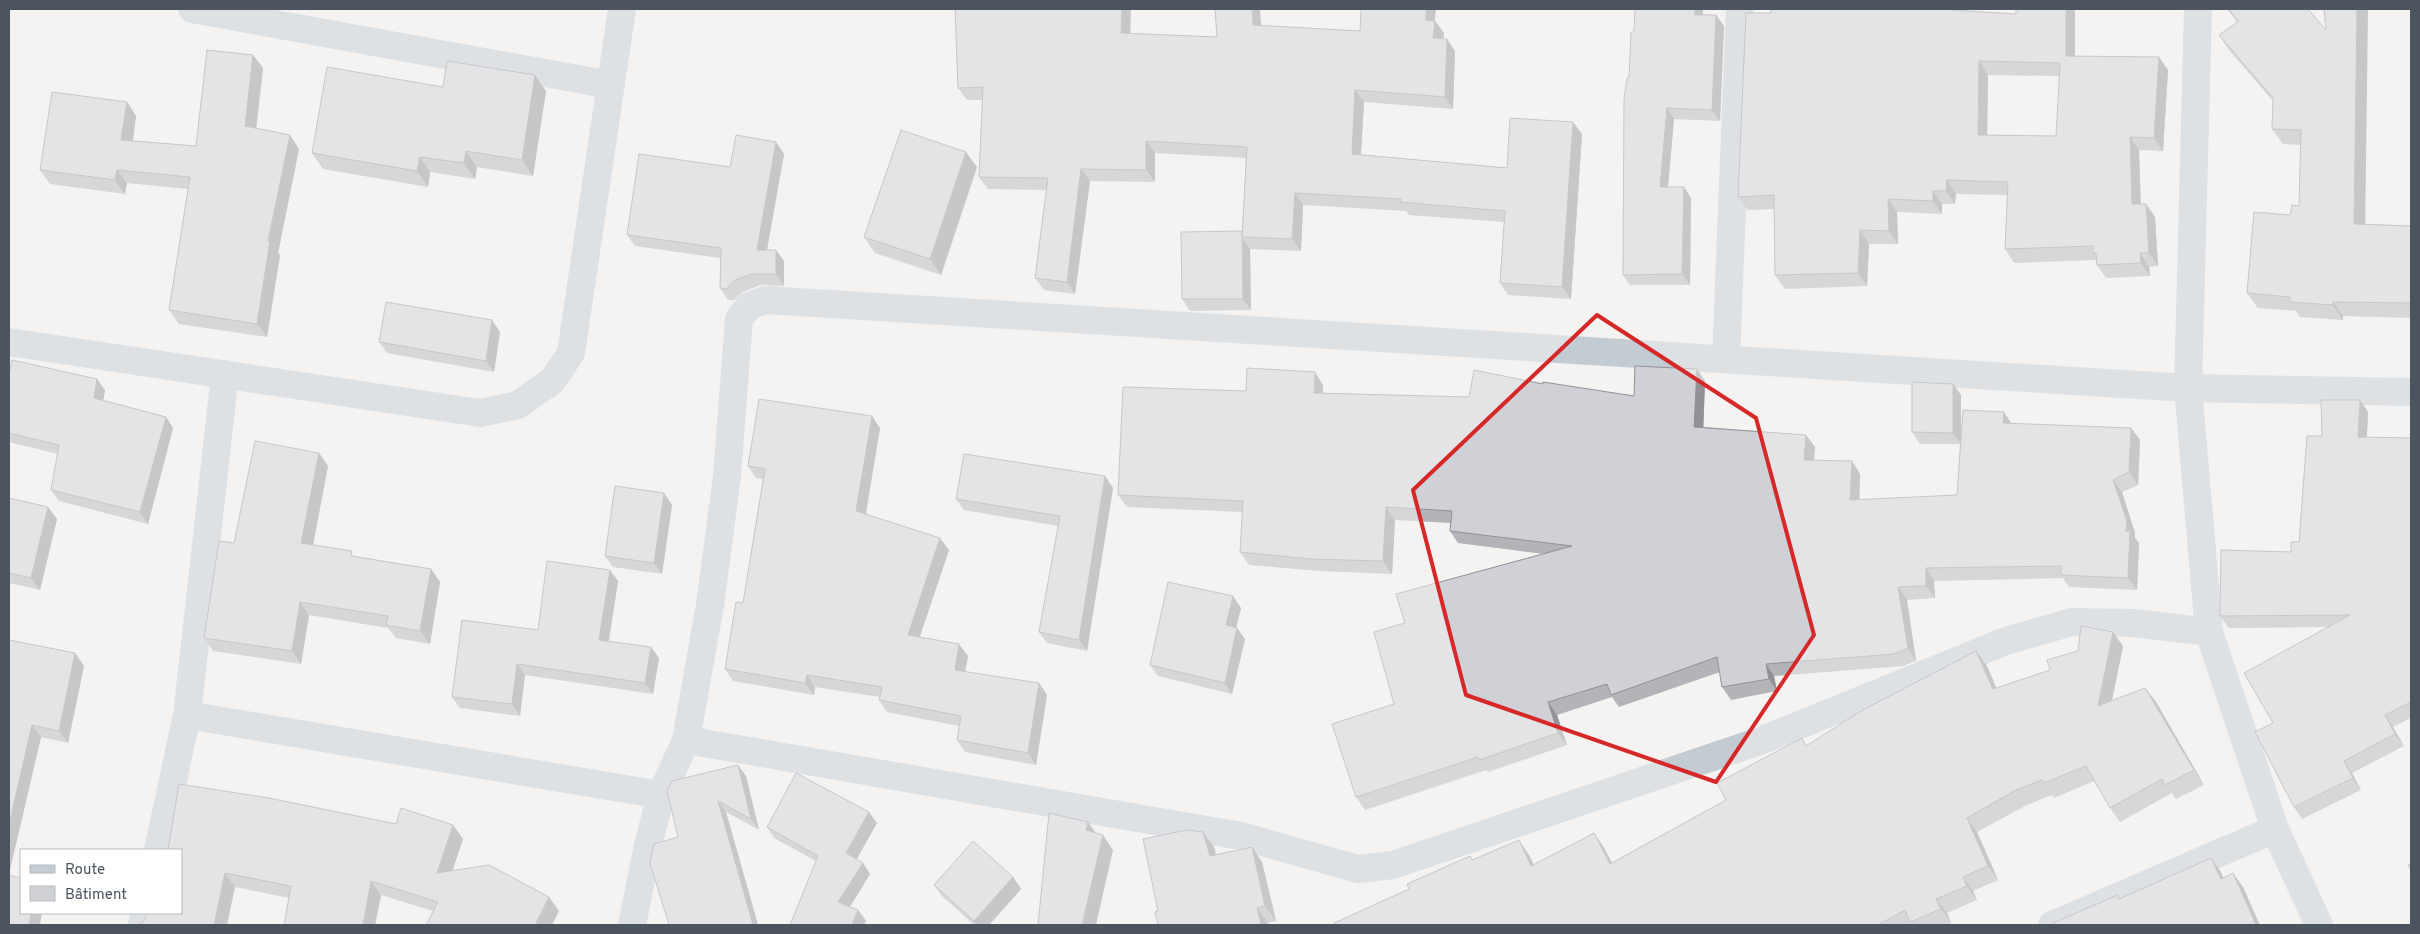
<svg xmlns="http://www.w3.org/2000/svg" width="2420" height="934" font-family="Overpass,sans-serif">
<style>
.lines{fill:none;stroke-linecap:round;stroke-linejoin:round}
.street{stroke:#c4ccd3;stroke-width:28}
.wall{fill:#b3b4b8;fill-rule:evenodd}
.shaded-wall{fill:#929296}
.building{fill:#d0d1d6;stroke:#929296;fill-rule:evenodd}
.marked{fill:none;stroke:#d62828;stroke-width:4;stroke-linejoin:round}
</style>
<rect width="100%" height="100%" fill="#f4f3f2"/>
<g class="lines">
<path class="street" d="M192 9 611 85
M2198 9 2188 388 2209 632 2275 829 2319 925
M9 342 480 413 518 405 552 381 571 353 622 9
M1726 359 1740 9
M187 715 225 374
M686 740 1241 836 1358 869 1393 865 1760 741 2006 641 2072 622 2134 623 2209 632
M158 850 187 715 661 795
M142 925 144 913
M632 925 648 845 661 795 686 740 710 605 727 476 739 319 749 306 765 300 2188 388 2411 392
M2052 925 2275 829"/>
</g>
<path class="wall" d="M1635 9H1703V15H1716L1724 26 1720 121 1674 119 1668 187H1684L1691 198 1690 285H1630L1623 275Z
M1953 9 1954 10 2016 14V9H2075V56L2168 70 2163 151 2139 150 2141 204H2146L2155 217 2158 266 2149 267 2150 276 2106 278 2097 265V260L2014 263 2005 249 2007 195 1956 194 1955 204H1942V214L1897 212 1898 244H1869L1867 286 1785 289 1775 275 1774 209 1748 210 1738 197 1771 13ZM1988 75 2060 76 2056 136 1987 135Z
M2227 9H2308L2365 224 2411 226V318L2343 316V320L2300 317 2296 311 2258 308 2247 293 2290 215 2299 206 2301 145 2283 144 2272 129 2273 101 2229 50 2219 35 2237 22Z
M1435 21 1444 33 1443 38 1455 51 1453 109 1364 102 1361 155 1507 168 1582 134 1571 299 1508 295 1500 283 1504 222 1409 215 1406 211 1303 205 1301 251 1250 249 1251 310 1190 311 1182 299 1242 231 1246 158 1155 153V182L1090 181 1075 294 1044 290 1035 278 1046 190 988 189 979 177 982 100H967L958 88 1130 34 1217 37 1261 26 1360 31Z
M263 68 256 128 299 149 278 253 280 255 267 337 179 324 169 310 188 189 127 183 125 194 50 184 40 170 127 102 136 116 133 141 196 146Z
M443 87 546 91 533 176 477 167 475 179 430 172 428 187 323 169 312 153Z
M776 142 784 154 767 250 784 261V286L760 285 743 292 734 300H728L720 288V258L635 246 627 235 730 167Z
M977 167 941 275 875 253 864 237Z
M500 332 494 372 387 353 379 342Z
M9 375 105 390 103 400 166 417 173 428 148 524 59 501 51 490 58 454 9 442Z
M1705 381 1703 427 1806 435 1815 447 1814 460 1860 474 1859 500 1957 495 1960 444H1920L1912 432 1953 384 1961 395V430L2004 412 2011 423 2131 428 2140 440 2138 485 2122 492 2135 533V538L2139 543 2137 590 2069 587 2063 578 1934 581 1935 598 1907 600 1916 661 1903 666 1774 676 1777 691 1731 700 1722 687 1720 672 1619 707 1612 697 1557 715 1567 745 1488 772 1486 770 1365 810 1356 797 1394 704 1405 623 1544 554 1458 543 1450 531 1451 523 1395 520 1392 574 1320 571 1249 565 1240 552 1242 512 1127 507 1118 495 1246 391 1323 385V393L1469 397 1543 384 1634 396Z
M2368 412 2367 437 2411 438V718L2393 727 2404 746 2352 773 2361 790 2302 819 2294 807 2273 723 2328 627 2229 628 2220 616 2291 552 2299 542 2322 436Z
M880 428 866 515 949 550 920 637 968 656 965 672 1039 683 1047 695 1036 765 965 752 957 740 959 726 887 712 879 700 880 697 815 687 814 695 733 681 725 669 743 603 763 479 756 478 748 466Z
M319 453 328 466 313 545 355 556 431 569 440 582 430 644 396 638 388 628 309 615 301 664 213 651 204 638 234 543Z
M1105 476 1113 488 1087 651 1047 643 1039 632 1058 526 964 510 956 499Z
M664 493 672 505 662 574 613 567 605 556Z
M9 498 48 507 57 519 40 590 9 583Z
M618 581 609 641 659 658 653 694 525 675 520 716 460 708 452 697 538 630Z
M1241 608 1236 627 1237 628 1245 639 1232 694 1158 676 1150 665Z
M9 640 75 653 84 666 68 743 41 737 9 874Z
M2123 646 2112 700 2145 688 2156 702 2204 785 2176 799 2172 793 2120 822 2110 808 2094 781 2054 798 2052 795 2027 805 1977 832 1998 880 1973 891 1977 900 1947 913 1951 923 1947 925H1335L1409 889 1470 856 1473 860 1529 855 1534 865 1594 833 1604 848 1612 863 1726 800 1802 738 1807 746 1976 651 1987 666 1996 688Z
M746 776 759 830 726 812 758 925H669L678 837Z
M877 823 856 859 863 863 870 874 850 907 858 910 866 921 864 925H790L816 861 774 838 767 827Z
M396 824 453 825 463 839 452 870 559 911H433L381 895 375 925H284L289 898 235 887 181 913V850Z
M1214 847 1216 855 1252 847 1262 862 1276 921 1268 923V925H1158V911Z
M1013 877 1021 889 989 925H974L942 896 934 885Z"/>
<path class="shaded-wall" d="M1122 9H1131L1130 45 1121 33Z
M1252 9H1260L1262 37 1253 25Z
M1426 9H1436L1434 27 1435 21 1444 33 1442 50 1433 38 1426 20Z
M1695 9H1703L1702 26 1695 15Z
M2066 9H2075V69L2066 56Z
M2357 9H2368L2365 239 2354 224Z
M1716 15 1724 26 1720 121 1712 110Z
M1447 39 1455 51 1453 109 1445 97Z
M253 55 263 68 255 140 245 126Z
M2159 57 2168 70 2163 151 2154 138Z
M1979 61 1988 75 1987 148 1978 135Z
M535 75 546 91 533 176 522 160Z
M1355 90 1364 102 1360 166 1352 154Z
M127 102 136 116 131 154 121 140Z
M1667 108 1674 119 1667 198 1660 187Z
M1573 122 1582 134 1571 299 1562 287Z
M290 135 299 149 278 253 280 255 267 337 257 324 268 241Z
M2130 137 2139 150 2141 217 2132 204Z
M1146 141 1155 153V182L1146 170Z
M776 142 784 154 765 261 757 250Z
M466 151 477 167 475 179 464 163Z
M966 152 977 167 941 275 930 259Z
M420 157 430 172 428 187 417 171Z
M1081 169 1090 181 1075 294 1067 282Z
M117 170 127 183 125 194 115 180Z
M1947 180 1956 194 1955 204 1946 191Z
M1684 187 1691 198 1690 285 1682 274Z
M1933 191 1942 204V214L1933 201Z
M1295 193 1303 205 1301 251 1292 239Z
M1888 199 1897 212 1898 244 1889 231Z
M2146 204 2155 217 2158 266 2149 253Z
M1860 230 1869 244 1867 286 1858 273Z
M1242 238 1250 249 1251 310 1243 299Z
M776 250 784 261V286L776 274Z
M2140 253 2149 267 2150 276 2141 263Z
M2333 302 2343 316V320L2333 305Z
M492 320 500 332 494 372 486 361Z
M1697 369 1705 381 1703 439 1694 427Z
M1315 372 1323 385 1322 405 1314 393Z
M97 379 105 390 102 409 94 398Z
M1953 384 1961 395V444L1953 433Z
M2360 400 2368 412 2366 449 2358 437Z
M2004 412 2012 425 2003 423Z
M872 416 880 428 864 523 856 511Z
M166 417 173 428 148 524 140 512Z
M2131 428 2140 440 2138 485 2129 472Z
M1806 435 1815 447 1813 472 1804 460Z
M319 453 328 466 311 556 301 543Z
M1852 461 1860 474 1859 512 1850 500Z
M1105 476 1113 488 1087 651 1079 640Z
M2113 480 2122 492 2135 533V538L2139 543 2137 590 2128 578 2126 531Z
M664 493 672 505 662 574 654 563Z
M48 507 57 519 40 590 31 578Z
M1386 507 1395 520 1392 574 1383 561Z
M940 538 949 550 916 647 908 635Z
M1926 568 1934 581 1935 598 1926 586Z
M431 569 440 582 430 644 420 631Z
M610 570 618 581 607 651 599 640Z
M1898 587 1907 600 1916 661 1908 648Z
M1233 596 1241 608 1234 637 1226 625Z
M300 602 309 615 301 664 292 651Z
M1237 628 1245 639 1232 694 1225 683Z
M2113 632 2123 646 2108 720 2098 706Z
M959 644 968 656 963 682 955 670Z
M651 647 659 658 653 694 645 683Z
M1976 651 1987 666 2003 703 1993 689Z
M75 653 84 666 68 743 59 731Z
M517 664 525 675 520 716 512 704Z
M1766 664 1774 676 1777 691 1769 679Z
M807 675 815 687 814 695 805 683Z
M1039 683 1047 695 1036 765 1028 753Z
M2145 688 2156 702 2204 785 2194 770Z
M1548 702 1557 715 1567 745 1558 733Z
M2385 715 2393 727 2404 746 2395 734Z
M32 725 41 737 9 874V825Z
M2344 761 2352 773 2361 790 2353 778Z
M738 765 746 776 759 830 751 819Z
M718 801 726 812 758 925H753Z
M869 812 877 823 854 864 846 853Z
M1967 818 1977 832 1998 880 1988 866Z
M1088 822 1098 836 1086 830Z
M453 825 463 839 447 887 437 873Z
M1203 832 1214 847 1220 871 1210 856Z
M1594 833 1604 848 1620 878 1610 864Z
M1103 835 1113 850 1096 925H1082Z
M1519 840 1529 855 1541 881 1531 866Z
M1252 847 1262 862 1276 921 1265 906Z
M2211 858 2221 872 2230 893 2221 879Z
M863 863 870 874 846 913 838 902Z
M225 873 235 887 227 925H214Z
M2233 873 2243 887 2260 925H2256Z
M1013 877 1021 889 989 925H977L974 921Z
M1963 877 1973 891 1977 900 1967 886Z
M371 881 381 895 375 925H363Z
M549 897 559 911 552 925H535Z
M1936 899 1947 913 1951 923 1941 909Z
M1257 908 1268 923V925H1261Z
M858 910 866 921 864 925H852Z
M31 913H42L40 925H29Z"/>
<path class="building" d="M955 9H1122L1121 33 1217 37 1215 9H1252L1253 25 1360 31 1361 9H1426V20L1435 21 1433 38 1447 39 1445 97 1355 90 1352 154 1507 168 1510 118 1573 122 1562 287 1500 283 1505 211 1400 202 1401 199 1295 193 1292 239 1242 237 1247 147 1146 141V170L1081 169 1067 282 1035 278 1048 178 979 177 983 87 958 88Z
M1635 9H1695V15H1716L1712 110 1667 108 1660 187H1684L1682 274 1623 275 1624 99 1627 78H1629L1631 32H1634Z
M1771 9H1951V10L2016 14V9H2066V56L2159 57 2154 138 2130 137 2132 204H2146L2149 253H2140L2141 263 2097 265 2096 253H2093V246L2005 249 2008 182 1947 180 1946 191H1933V201L1888 199 1889 231 1860 230 1858 273 1775 275 1774 195 1738 197 1746 13H1771ZM1979 61 2060 63 2056 136 1978 135Z
M2228 9H2308L2326 30 2324 9H2357L2354 224 2411 226V303L2333 302V305L2290 302V297L2247 293 2254 212 2290 215 2292 205 2299 206 2301 130 2272 129 2273 98 2219 35 2239 21Z
M207 50 253 55 245 126 290 135 268 241H270L257 324 169 310 190 177 117 170 115 180 40 170 52 92 127 102 121 140 196 146Z
M447 61 535 75 522 160 466 151 464 163 420 157 417 171 312 153 327 67 443 87Z
M901 130 966 152 930 259 864 237Z
M736 135 776 142 757 250H776V274H752L735 280 726 289 720 288 721 248 627 235 639 154 730 167Z
M1242 231 1243 299H1182L1181 232Z
M386 302 492 320 486 361 379 342Z
M12 360 97 379 94 398 166 417 140 512 51 490 59 445 9 433V375Z
M1635 366 1697 369 1694 427 1806 435 1804 460 1852 461 1850 500 1957 495 1963 410 2004 412 2003 423 2131 428 2129 472 2113 480 2127 521 2126 531H2130L2128 578 2061 575V566L1926 568V586L1898 587 1908 648 1894 654 1766 664 1769 679 1722 687 1717 657 1611 695 1607 684 1548 702 1558 733 1479 760 1478 757 1356 797 1332 724 1394 704 1374 632 1405 623 1396 594 1572 546 1450 531 1452 511 1386 507 1383 561 1311 559 1240 552 1243 501 1118 495 1123 387 1246 391 1247 368 1315 372 1314 393 1469 397 1474 370 1543 384V382L1634 396Z
M1912 382 1953 384V433L1912 432Z
M759 399 872 416 856 511 940 538 908 635 959 644 955 670 1039 683 1028 753 957 740 961 716 879 700 882 687 807 675 805 683 725 669 736 602 743 603 765 469 748 466Z
M2321 400H2360L2358 437 2411 438V702L2385 715 2395 734 2344 761 2353 778 2294 807 2255 732 2273 723 2244 673 2350 615 2220 616 2221 550 2291 552V542H2299L2307 436H2322Z
M255 441 319 453 301 543 352 551 351 556 431 569 420 631 386 625 388 616 300 602 292 651 204 638 219 541 234 543Z
M964 454 1105 476 1079 640 1039 632 1060 516 956 499Z
M615 486 664 493 654 563 605 556Z
M9 498 48 507 31 578 9 573Z
M547 561 610 570 599 640 651 647 645 683 517 664 512 704 452 697 462 620 538 630Z
M1168 582 1233 596 1226 625 1237 628 1225 683 1150 665Z
M2081 626 2113 632 2098 706 2145 688 2194 770 2165 785 2162 779 2110 808 2086 766 2044 783 2042 780 2016 790 1967 818 1988 866 1963 877 1967 886 1936 899 1941 909 1910 922 1905 910 1878 925H1335L1334 923 1409 889 1407 884 1470 856 1472 860 1519 840 1531 866 1594 833 1610 864 1726 800 1717 783 1802 738 1806 746 1861 711 1976 651 1993 689 2050 670 2047 660 2078 651Z
M9 640 75 653 59 731 32 725 9 825Z
M738 765 751 819 718 801 753 925H669L650 863 654 844 678 837 667 791 672 781Z
M796 773 869 812 846 853 863 863 838 902 858 910 852 925H790L818 856 767 827Z
M179 784 269 798 396 824 401 808 453 825 437 873 489 865 549 897 535 925H426L438 902 371 881 363 925H284L291 886 225 873 214 925H138L144 921 147 913H181V850H168Z
M1049 813 1088 822 1086 830 1103 835 1082 925H1038Z
M1187 830 1203 832 1210 856 1252 847 1265 906 1257 908 1261 925H1158L1155 912 1158 911 1143 839Z
M973 841 1013 877 974 921 934 885Z
M2211 858 2221 879 2233 873 2256 925H2054L2053 923 2118 895 2119 899Z
M2411 864V870L2408 865Z
M9 875 21 878V913H31L29 925H9Z"/>
<path d="M0 0H2420V934H0ZM1597 315 1756 418 1814 635 1716 782 1466 695 1413 490Z" fill="#f4f3f2" fill-opacity=".55" fill-rule="evenodd"/>
<path class="marked" d="M1597 315 1756 418 1814 635 1716 782 1466 695 1413 490Z"/>
<rect width="2420" height="934" fill="none" stroke="#4b545f" stroke-width="20"/>
<rect x="20" y="849" width="162" height="65" fill="#ffffff" stroke="#b7bbbf"/>
<rect x="30" y="865" width="25" height="8" fill="#c4ccd3" stroke="#b7bbbf"/>
<text x="65" y="874" font-size="15" fill="#4b545f">Route</text>
<rect x="30" y="886" width="25" height="15" fill="#d0d1d6" stroke="#b7bbbf"/>
<text x="65" y="899" font-size="15" fill="#4b545f">Bâtiment</text>
</svg>
